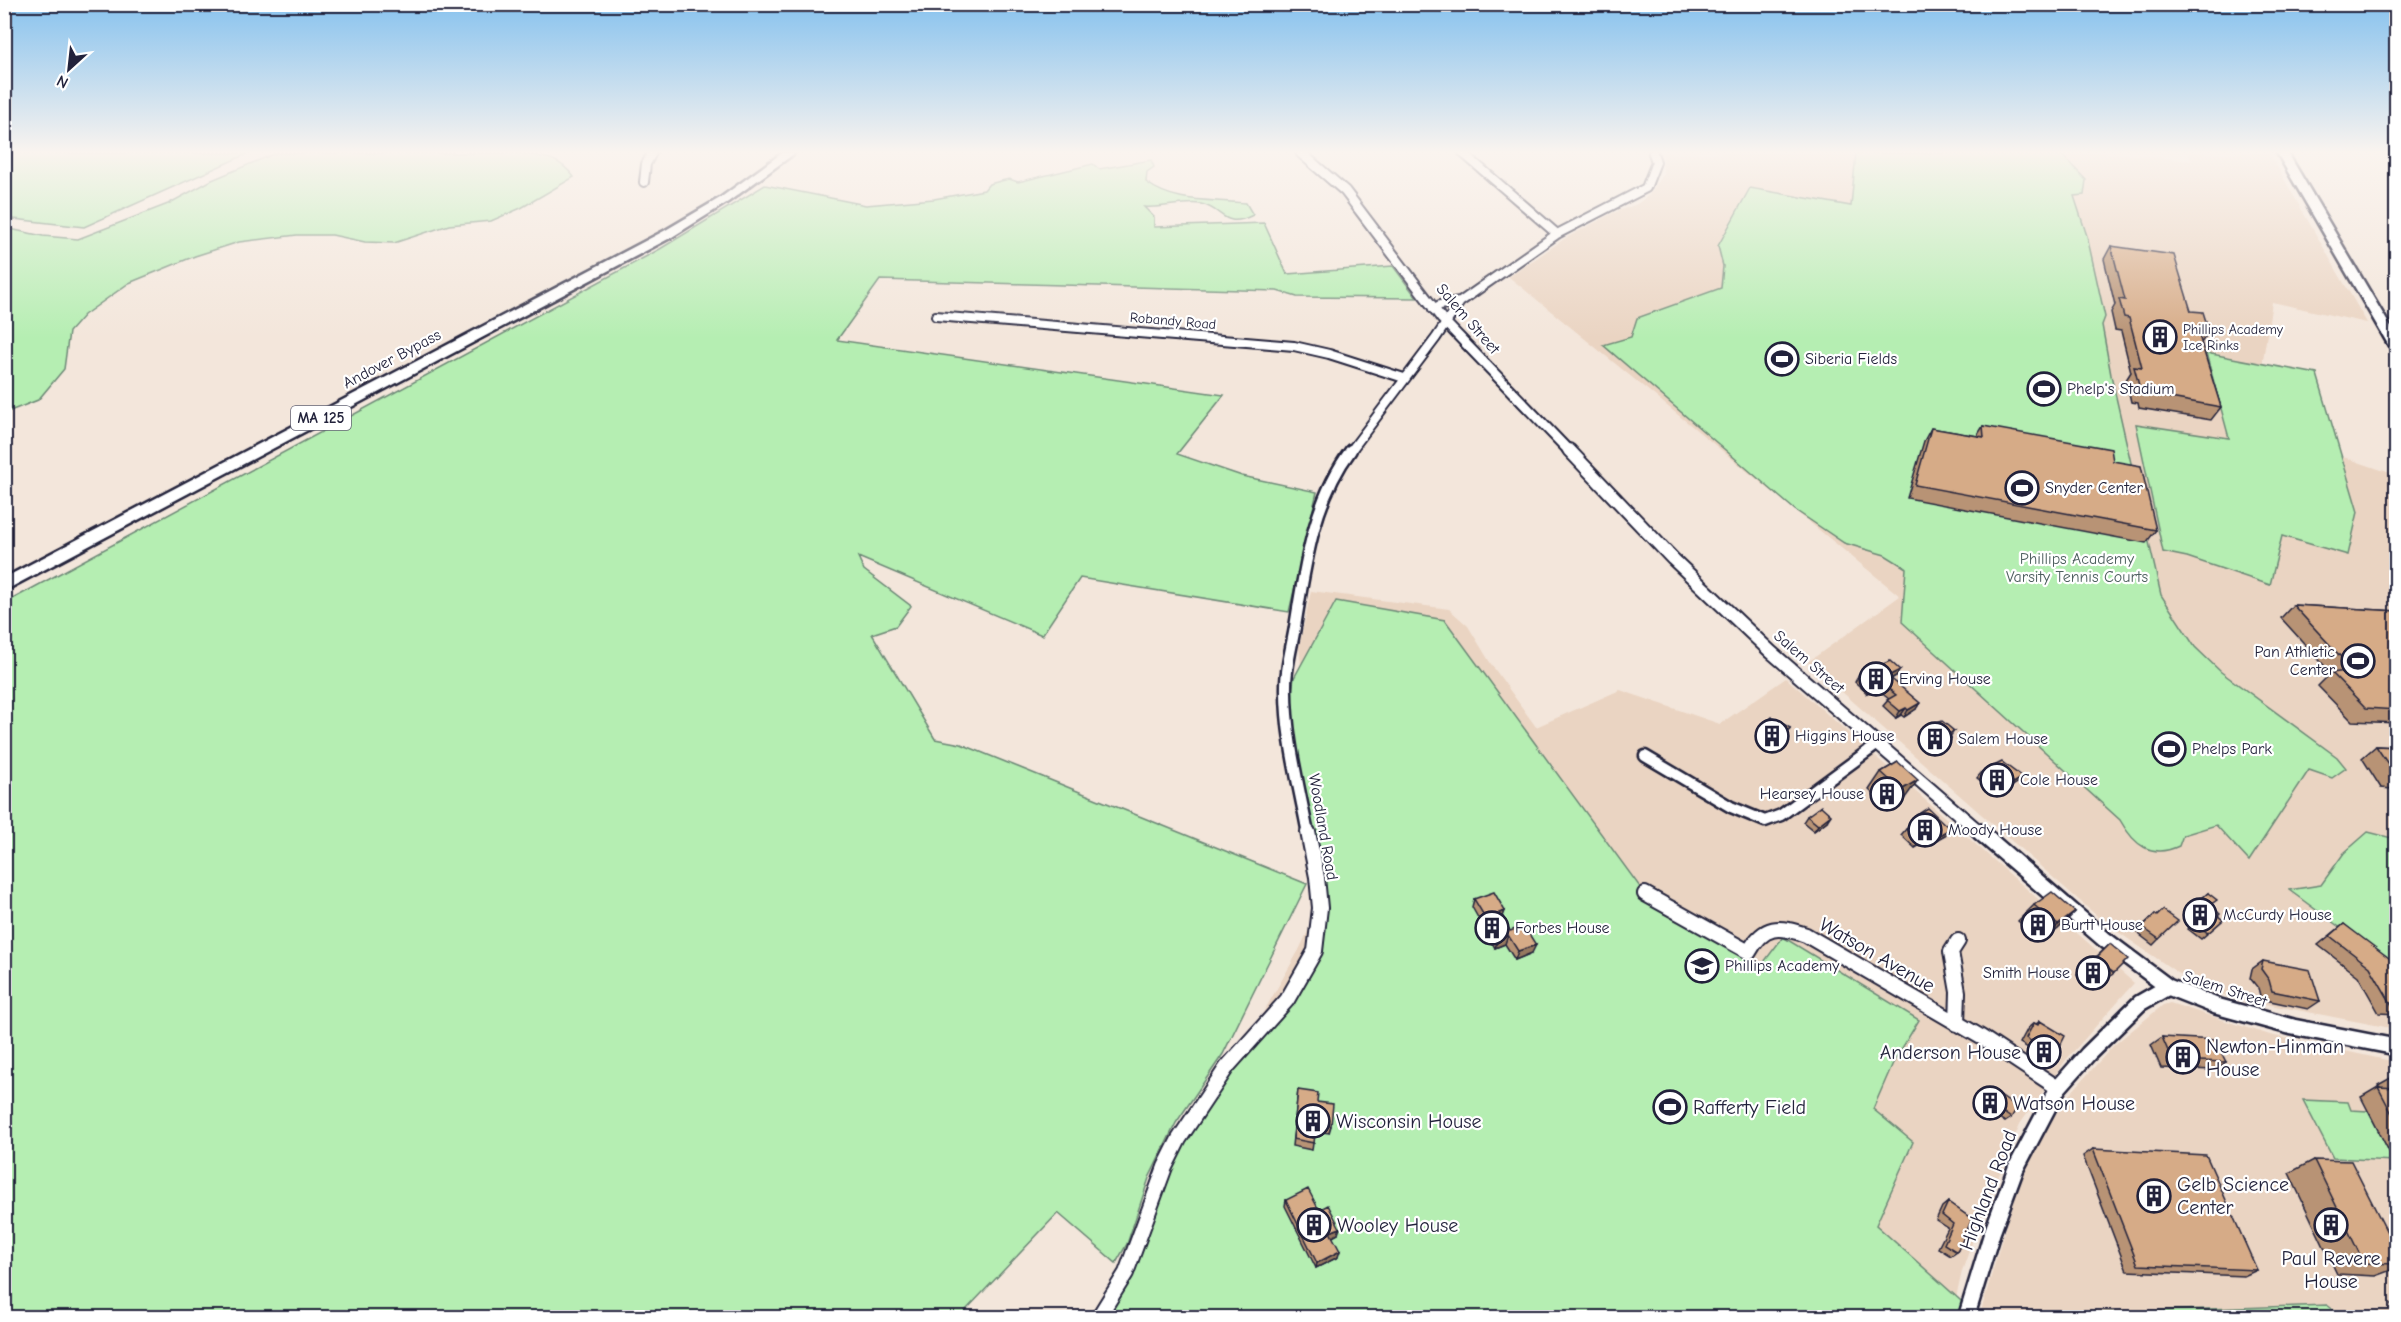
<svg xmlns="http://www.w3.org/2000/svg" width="2401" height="1322" font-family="'Comic Neue',sans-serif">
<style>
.built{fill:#ead4c2}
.green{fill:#b5eeb2;stroke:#6c8876;stroke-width:1.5}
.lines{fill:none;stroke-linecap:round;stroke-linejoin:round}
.minor-far2-casing{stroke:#22223b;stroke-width:12}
.minor-far1-casing{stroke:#22223b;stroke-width:15}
.minor-casing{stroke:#22223b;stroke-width:18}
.tertiary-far2-casing{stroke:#22223b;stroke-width:13}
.tertiary-far1-casing{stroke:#22223b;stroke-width:16}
.tertiary-casing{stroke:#22223b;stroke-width:20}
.primary-casing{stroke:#22223b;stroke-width:5}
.minor-far2{stroke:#fff;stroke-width:8}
.minor-far1{stroke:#fff;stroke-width:10}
.minor{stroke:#fff;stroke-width:14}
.tertiary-far2{stroke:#fff;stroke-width:9}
.tertiary-far1{stroke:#fff;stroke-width:12}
.tertiary{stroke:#fff;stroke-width:15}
.primary{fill:#fff;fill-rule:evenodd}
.wall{fill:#b89374;stroke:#22223b;stroke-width:1.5}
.shaded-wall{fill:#96785e;stroke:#22223b;stroke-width:1.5}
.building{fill:#d6ab87;stroke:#22223b;stroke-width:1.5}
.labels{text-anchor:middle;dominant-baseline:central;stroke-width:4.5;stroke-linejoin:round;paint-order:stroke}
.far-street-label{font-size:14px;fill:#22223b;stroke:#fff}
.far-poi-label{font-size:14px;fill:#22223b;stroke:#fff;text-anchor:start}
.shield{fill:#fff;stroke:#646476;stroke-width:1.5}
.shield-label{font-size:15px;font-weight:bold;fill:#22223b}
.street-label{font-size:16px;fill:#22223b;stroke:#fff}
.poi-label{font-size:16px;fill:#22223b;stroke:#fff;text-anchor:start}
.park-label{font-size:16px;fill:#4e5f5f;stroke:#fff}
.near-street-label{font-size:20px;fill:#22223b;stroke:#fff}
.near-poi-label{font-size:20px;fill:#22223b;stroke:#fff;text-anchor:start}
</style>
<rect width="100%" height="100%" fill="#f3e6db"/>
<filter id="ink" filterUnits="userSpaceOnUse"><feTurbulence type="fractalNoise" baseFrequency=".0167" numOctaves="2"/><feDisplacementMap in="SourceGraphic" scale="12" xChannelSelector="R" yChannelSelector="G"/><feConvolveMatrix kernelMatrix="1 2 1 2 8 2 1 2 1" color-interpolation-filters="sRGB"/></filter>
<g filter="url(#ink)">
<path class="built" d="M1663 153H2114L2192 161 2188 153H2269L2367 323 2272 302 2259 385 2264 430 2396 475V1029L2229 997 2178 973 2105 923 1808 662 1900 596 1509 277 1564 239 1613 213 1637 204 1649 195 1663 174Z
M1311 591 1449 609 1468 626 1491 664 1536 727 1620 690 1720 724 1786 678 2134 983 2066 1060 2020 1124 1973 1240 1962 1271 1952 1317 1114 1318 1128 1296 1186 1148 1299 950 1327 892 1299 647Z
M2170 1003 2270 1035 2396 1062V1317L1979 1318 2014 1197 2027 1161 2049 1123 2069 1095 2114 1045 2163 1005Z"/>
<path class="green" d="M5 153H249L84 227 5 218Z
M276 153H519C544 157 558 156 574 177L521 208 491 221 449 225 394 243 365 242 332 235H297L239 242 195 256 129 283 84 315 69 332 64 369 38 400 5 413V228L43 236 78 239 168 204 212 180Z
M1856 153H2060L2086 180 2084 195 2074 196 2087 236 2105 317 2102 325 2111 375 2161 595 2195 647 2221 672 2337 757 2346 768 2332 778 2309 770 2249 861 2216 825 2183 835 2179 846C2151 859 2134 845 2120 820L1902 622 1906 568 1885 555 1844 543 1795 510 1603 345 1631 337 1637 318 1721 288 1723 266 1718 246 1750 188 1851 206Z
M1151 160 1154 167 1147 172 1146 182C1175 204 1211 199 1246 203L1253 215C1223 230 1224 209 1201 204 1183 201 1162 209 1144 207L1154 217V227L1264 223 1287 274 1393 266 1417 298 1297 297 1277 291 880 280 837 340 1224 395 1177 454 1242 476 1317 492 1289 612 1080 578 1042 635 858 557 864 570 911 606 896 626 872 634 935 739 961 744 1307 884 1223 1054 1176 1123 1149 1178 1127 1244 1116 1263 1058 1213 965 1311V1317L5 1318V603L660 249 765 185 866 205 934 199 984 190 989 184 1009 179 1018 182 1093 164 1099 169Z
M2206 353 2317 374 2358 512 2348 555 2282 536 2270 585 2187 557 2163 552 2136 424 2229 438Z
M1336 601 1445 620 1645 894 1722 938 1761 966 1783 937 1919 1020 1893 1063 1873 1109 1913 1142 1876 1225 1969 1308 1966 1317 1117 1318 1105 1309 1188 1125 1287 1000 1315 951 1320 908 1288 718 1294 678Z
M2368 832 2396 839V977L2387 962 2289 890 2321 885 2344 853Z
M2303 1100 2348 1102 2351 1110 2368 1111 2394 1161 2333 1158Z
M2327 1305 2343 1317H2092L2094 1313Z"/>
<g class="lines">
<defs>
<path id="minor-far2" d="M1463 153 1557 234
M644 182 646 164 652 153
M1433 309 1440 305 1460 302 1557 234 1646 188 1656 162 1653 153
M936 316 1294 346 1329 354 1404 378
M1350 452 1436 338 1460 302"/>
<path id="minor-far1" d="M1645 756 1731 807 1765 821 1781 815 1879 743
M1308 834C1299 785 1285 735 1286 685 1286 666 1292 646 1295 627 1305 566 1313 501 1351 450"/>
<path id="minor" d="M1645 894 1749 952C1764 924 1779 926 1806 935L1981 1037 2058 1088
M1957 1024 1958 992 1951 952 1958 941
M1098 1318 1126 1273 1165 1167 1179 1139 1227 1067 1287 1000 1315 951 1320 908 1317 877 1308 832"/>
<path id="tertiary-far2" d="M1301 153 1345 191 1442 319 1570 452"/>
<path id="tertiary-far1" d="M1569 450 1673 559 1771 652 1982 834"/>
<path id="tertiary" d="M1980 832 2104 939 2168 987 2216 1006 2293 1027 2396 1047
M1966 1318 1992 1233 2016 1168 2058 1088 2088 1054 2140 1003 2168 987"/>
<path id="primary" d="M782 153H795L728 202 672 237 4 591V578L664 231 720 198Z
M2277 153H2288L2396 336V350L2389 346Z"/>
</defs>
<use href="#minor-far2" class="minor-far2-casing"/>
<use href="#minor-far1" class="minor-far1-casing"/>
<use href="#minor" class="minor-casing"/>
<use href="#tertiary-far2" class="tertiary-far2-casing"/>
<use href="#tertiary-far1" class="tertiary-far1-casing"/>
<use href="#tertiary" class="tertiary-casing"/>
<use href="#primary" class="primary-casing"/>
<use href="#minor-far2" class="minor-far2"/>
<use href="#minor-far1" class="minor-far1"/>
<use href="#minor" class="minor"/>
<use href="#tertiary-far2" class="tertiary-far2"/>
<use href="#tertiary-far1" class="tertiary-far1"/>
<use href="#tertiary" class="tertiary"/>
<use href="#primary" class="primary"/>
</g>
<path class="wall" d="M2111 246 2191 311 2209 331 2201 343 2221 407 2211 420 2139 408 2138 403 2131 402 2126 380 2131 372 2121 331 2115 330 2111 312 2115 305 2104 259Z
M1983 426 2113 461 2156 530 2146 543 1907 498 1924 441 1931 428 1977 436Z
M2397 550V570L2389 567 2391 555Z
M2293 605 2397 611V723L2352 721 2318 686 2331 673 2281 618Z
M1859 675 1896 676 1891 679 1916 709 1904 717 1901 715 1896 718 1883 706 1889 699 1876 689 1867 693 1855 682Z
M1790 728 1787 734 1775 748 1757 737 1760 731Z
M1924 729 1954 731 1950 737 1951 738 1947 745 1937 750 1920 736Z
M2376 746 2397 747V796L2392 789 2381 788 2362 758Z
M1898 762 1905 798 1888 808 1869 790 1881 772Z
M1982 772 2022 777 2017 783 1998 795 1977 778Z
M1807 816 1827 821 1814 831 1803 822Z
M1915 816 1945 835 1932 842 1929 839 1915 848 1901 835 1906 829 1914 824 1911 822Z
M2208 893 2210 906 2218 916 2223 920 2201 939 2188 929 2198 920 2187 911Z
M1474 899 1505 911 1502 918 1510 931 1532 953 1515 960 1505 944 1495 948 1472 907Z
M2034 905 2075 912 2058 929 2041 942 2018 921Z
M2163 910 2159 939 2153 945 2136 932 2155 914 2157 916Z
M2344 924 2397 968V1014L2379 1013 2358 976 2318 945Z
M2110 944 2114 973 2095 989 2077 975Z
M2263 961 2320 1001 2308 1009 2261 999 2258 988 2250 978 2252 969Z
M2040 1021 2055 1056 2049 1061 2020 1043 2028 1028 2034 1023 2036 1024Z
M2162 1037 2226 1062 2215 1070 2161 1068 2151 1045Z
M2396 1075H2397V1161H2394L2361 1097 2378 1087H2380L2378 1085Z
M1298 1090 1317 1102 1331 1126 1329 1133 1315 1131 1312 1150 1292 1146Z
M1992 1090 2011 1118 2005 1122 1993 1114 1988 1118 1977 1111 1986 1095Z
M2093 1149 2257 1270 2244 1276 2127 1271 2083 1156Z
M2314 1160 2397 1252V1268L2375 1276 2337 1274 2289 1173Z
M1286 1200 1319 1210 1338 1234 1332 1237 1338 1257 1316 1268 1285 1206Z
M1948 1202 1972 1219 1957 1252 1951 1256 1938 1248 1948 1228 1936 1220 1942 1207Z
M2397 1302V1314L2391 1304Z"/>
<path class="shaded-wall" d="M1900 670 1896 676 1884 682 1888 676Z
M1880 682 1876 689 1867 693 1871 687Z
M1920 703 1916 709 1904 717 1908 710Z
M1906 708 1901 715 1896 718 1900 711Z
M1790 728 1787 734 1775 748 1779 742Z
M1951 738 1947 745 1937 750 1942 744Z
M2022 777 2017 783 1998 795 2003 789Z
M1918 780 1905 798 1888 808 1901 790Z
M1831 815 1827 821 1814 831 1818 825Z
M1950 829 1945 835 1932 842 1937 836Z
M1934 833 1929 839 1915 848 1920 842Z
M1505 911 1502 919 1499 913Z
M2075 912 2058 929 2041 942 2058 925Z
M1508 935 1505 944 1495 948 1498 939Z
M1536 945 1532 953 1515 960 1518 951Z
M1340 1228 1338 1234 1329 1239 1330 1232Z
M1340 1251 1338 1257 1316 1268 1317 1263Z"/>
<path class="building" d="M2111 246 2174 255 2191 311 2203 312 2209 331 2197 329 2221 407 2148 394 2147 390 2140 389 2134 367 2142 368 2129 318 2124 317 2119 299 2125 300Z
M1983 426 2111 449 2113 461 2141 466 2156 530 1915 485 1931 428 1984 437Z
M2293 605 2397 611V710L2366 708 2332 673 2353 670Z
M1890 661 1900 670 1888 676 1920 703 1908 710 1906 708 1900 711 1887 700 1896 695 1880 682 1871 687 1859 675Z
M1772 717 1790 728 1779 742 1760 731Z
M1942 721 1954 731 1947 735 1951 738 1942 744 1924 729Z
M2376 746 2397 747V776H2396Z
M1898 762 1918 780 1901 790 1881 772Z
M2002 762 2022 777 2003 789 1982 772Z
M1821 806 1831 815 1818 825 1807 816Z
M1928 808 1950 829 1937 836 1934 833 1920 842 1906 829 1920 820 1915 816Z
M1494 892 1505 911 1499 913 1510 931 1524 926 1536 945 1518 951 1508 935 1498 939 1474 899Z
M2052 892 2075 912 2058 925 2034 905Z
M2208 893 2217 900 2210 905 2220 914 2218 916 2223 920 2208 933 2194 923 2205 914 2194 905Z
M2163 910 2178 921 2159 939 2142 927 2155 914 2157 916Z
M2344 924 2393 961 2397 968V1005H2392L2370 967 2330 936Z
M2110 944 2128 959 2114 973 2095 959Z
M2263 961 2310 970 2320 1001 2272 991 2269 980 2261 969Z
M2040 1021 2065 1036 2055 1056 2026 1038 2034 1023 2038 1025Z
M2162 1037 2215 1040 2226 1062 2172 1060Z
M2378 1087 2397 1088V1123Z
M1298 1090 1318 1093 1317 1102 1333 1104 1331 1126 1316 1124 1314 1143 1293 1139Z
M1992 1090 2017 1108 2011 1118 1997 1108 1994 1114 1983 1106Z
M2093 1149 2206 1155 2257 1270 2138 1265Z
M2314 1160 2351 1161 2397 1252V1264L2364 1263Z
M1308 1189 1319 1210 1328 1205 1340 1228 1330 1232 1340 1251 1317 1263 1286 1200Z
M1948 1202 1972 1219 1957 1252 1944 1244 1953 1224 1942 1215Z"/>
</g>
<linearGradient id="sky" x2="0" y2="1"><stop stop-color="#87c2ee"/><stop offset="0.45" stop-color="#faf4ef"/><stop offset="1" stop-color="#faf4ef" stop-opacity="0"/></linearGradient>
<rect width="2401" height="338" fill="url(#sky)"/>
<defs>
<symbol id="building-ring" viewBox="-11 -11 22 22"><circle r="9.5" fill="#fff" stroke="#22223b" stroke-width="1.5"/><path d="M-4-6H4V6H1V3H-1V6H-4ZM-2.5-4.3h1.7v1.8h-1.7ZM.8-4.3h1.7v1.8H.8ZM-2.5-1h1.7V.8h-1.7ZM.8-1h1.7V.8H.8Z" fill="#22223b"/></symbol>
<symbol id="stadium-ring" viewBox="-11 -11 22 22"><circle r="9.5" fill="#fff" stroke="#22223b" stroke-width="1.5"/><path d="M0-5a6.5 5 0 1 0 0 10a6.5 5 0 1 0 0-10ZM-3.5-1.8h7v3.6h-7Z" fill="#22223b"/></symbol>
<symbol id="school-ring" viewBox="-11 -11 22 22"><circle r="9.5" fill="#fff" stroke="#22223b" stroke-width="1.5"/><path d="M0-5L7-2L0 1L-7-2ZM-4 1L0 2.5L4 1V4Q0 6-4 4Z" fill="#22223b"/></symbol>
</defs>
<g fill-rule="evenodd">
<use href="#building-ring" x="2141" y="318" width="38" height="38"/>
<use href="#stadium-ring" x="1763" y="340" width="38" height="38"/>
<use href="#stadium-ring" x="2025" y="370" width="38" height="38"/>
<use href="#stadium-ring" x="2003" y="469" width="38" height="38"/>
<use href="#stadium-ring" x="2339" y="642" width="38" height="38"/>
<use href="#building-ring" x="1857" y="660" width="38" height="38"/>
<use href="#building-ring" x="1753" y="717" width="38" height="38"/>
<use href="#building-ring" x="1916" y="720" width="38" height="38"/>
<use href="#stadium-ring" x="2150" y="730" width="38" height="38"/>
<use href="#building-ring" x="1978" y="761" width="38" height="38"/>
<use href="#building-ring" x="1868" y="775" width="38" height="38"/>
<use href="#building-ring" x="1906" y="811" width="38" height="38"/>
<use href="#building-ring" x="2181" y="896" width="38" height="38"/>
<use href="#building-ring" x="2019" y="906" width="38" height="38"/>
<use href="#building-ring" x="1473" y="909" width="38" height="38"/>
<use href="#school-ring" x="1683" y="947" width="38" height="38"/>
<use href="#building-ring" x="2074" y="954" width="38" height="38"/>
<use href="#building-ring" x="2025" y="1033" width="38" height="38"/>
<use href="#building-ring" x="2164" y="1038" width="38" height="38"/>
<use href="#building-ring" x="1971" y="1084" width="38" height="38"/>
<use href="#stadium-ring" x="1651" y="1088" width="38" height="38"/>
<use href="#building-ring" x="1294" y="1102" width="38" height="38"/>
<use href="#building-ring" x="2135" y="1177" width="38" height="38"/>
<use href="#building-ring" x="1295" y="1206" width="38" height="38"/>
<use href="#building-ring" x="2312" y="1206" width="38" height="38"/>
</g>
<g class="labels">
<g class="far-street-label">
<text transform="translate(1173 321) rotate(5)">Robandy Road</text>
</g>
<g class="far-poi-label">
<text x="2183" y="329">Phillips Academy<tspan x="2183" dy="16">Ice Rinks</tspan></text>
</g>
<rect class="shield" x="291" y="406" width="60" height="24" rx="4.5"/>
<g class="shield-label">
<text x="321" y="418">MA 125</text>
</g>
<g class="street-label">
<text transform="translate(1468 319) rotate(49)">Salem Street</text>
<text transform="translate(392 359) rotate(-28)">Andover Bypass</text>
<text transform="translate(1809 662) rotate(41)">Salem Street</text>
<text transform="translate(1323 827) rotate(80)">Woodland Road</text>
<text transform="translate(2225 989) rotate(18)">Salem Street</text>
</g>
<g class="poi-label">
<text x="1805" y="359">Siberia Fields</text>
<text x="2067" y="389">Phelp's Stadium</text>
<text x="2045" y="488">Snyder Center</text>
<text x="2335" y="652" text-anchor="end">Pan Athletic<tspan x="2335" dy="18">Center</tspan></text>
<text x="1899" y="679">Erving House</text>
<text x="1795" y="736">Higgins House</text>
<text x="1958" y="739">Salem House</text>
<text x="2192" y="749">Phelps Park</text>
<text x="2020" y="780">Cole House</text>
<text x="1864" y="794" text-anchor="end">Hearsey House</text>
<text x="1948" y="830">Moody House</text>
<text x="2223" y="915">McCurdy House</text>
<text x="2061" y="925">Burtt House</text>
<text x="1515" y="928">Forbes House</text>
<text x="1725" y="966">Phillips Academy</text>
<text x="2070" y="973" text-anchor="end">Smith House</text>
</g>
<g class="park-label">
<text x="2077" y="559">Phillips Academy<tspan x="2077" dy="18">Varsity Tennis Courts</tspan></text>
</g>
<g class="near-street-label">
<text transform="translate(1877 955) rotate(30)">Watson Avenue</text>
<text transform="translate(1988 1190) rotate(-69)">Highland Road</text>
</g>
<g class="near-poi-label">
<text x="2206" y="1046">Newton-Hinman<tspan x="2206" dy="23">House</tspan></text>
<text x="2021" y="1052" text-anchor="end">Anderson House</text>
<text x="2013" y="1103">Watson House</text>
<text x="1693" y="1107">Rafferty Field</text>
<text x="1336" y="1121">Wisconsin House</text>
<text x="2177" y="1184">Gelb Science<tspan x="2177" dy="23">Center</tspan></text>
<text x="1337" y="1225">Wooley House</text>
<text x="2331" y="1258" text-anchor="middle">Paul Revere<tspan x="2331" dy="23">House</tspan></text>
</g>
</g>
<rect width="2401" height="1322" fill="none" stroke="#fff" stroke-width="24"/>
<rect x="12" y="12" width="2377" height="1298" fill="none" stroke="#22223b" stroke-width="2" filter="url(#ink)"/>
<g transform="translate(69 69) rotate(207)" stroke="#ffffff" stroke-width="4.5" paint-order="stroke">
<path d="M0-4.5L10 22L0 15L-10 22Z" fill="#22223b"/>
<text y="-9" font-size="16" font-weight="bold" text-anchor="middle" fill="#22223b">N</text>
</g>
</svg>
